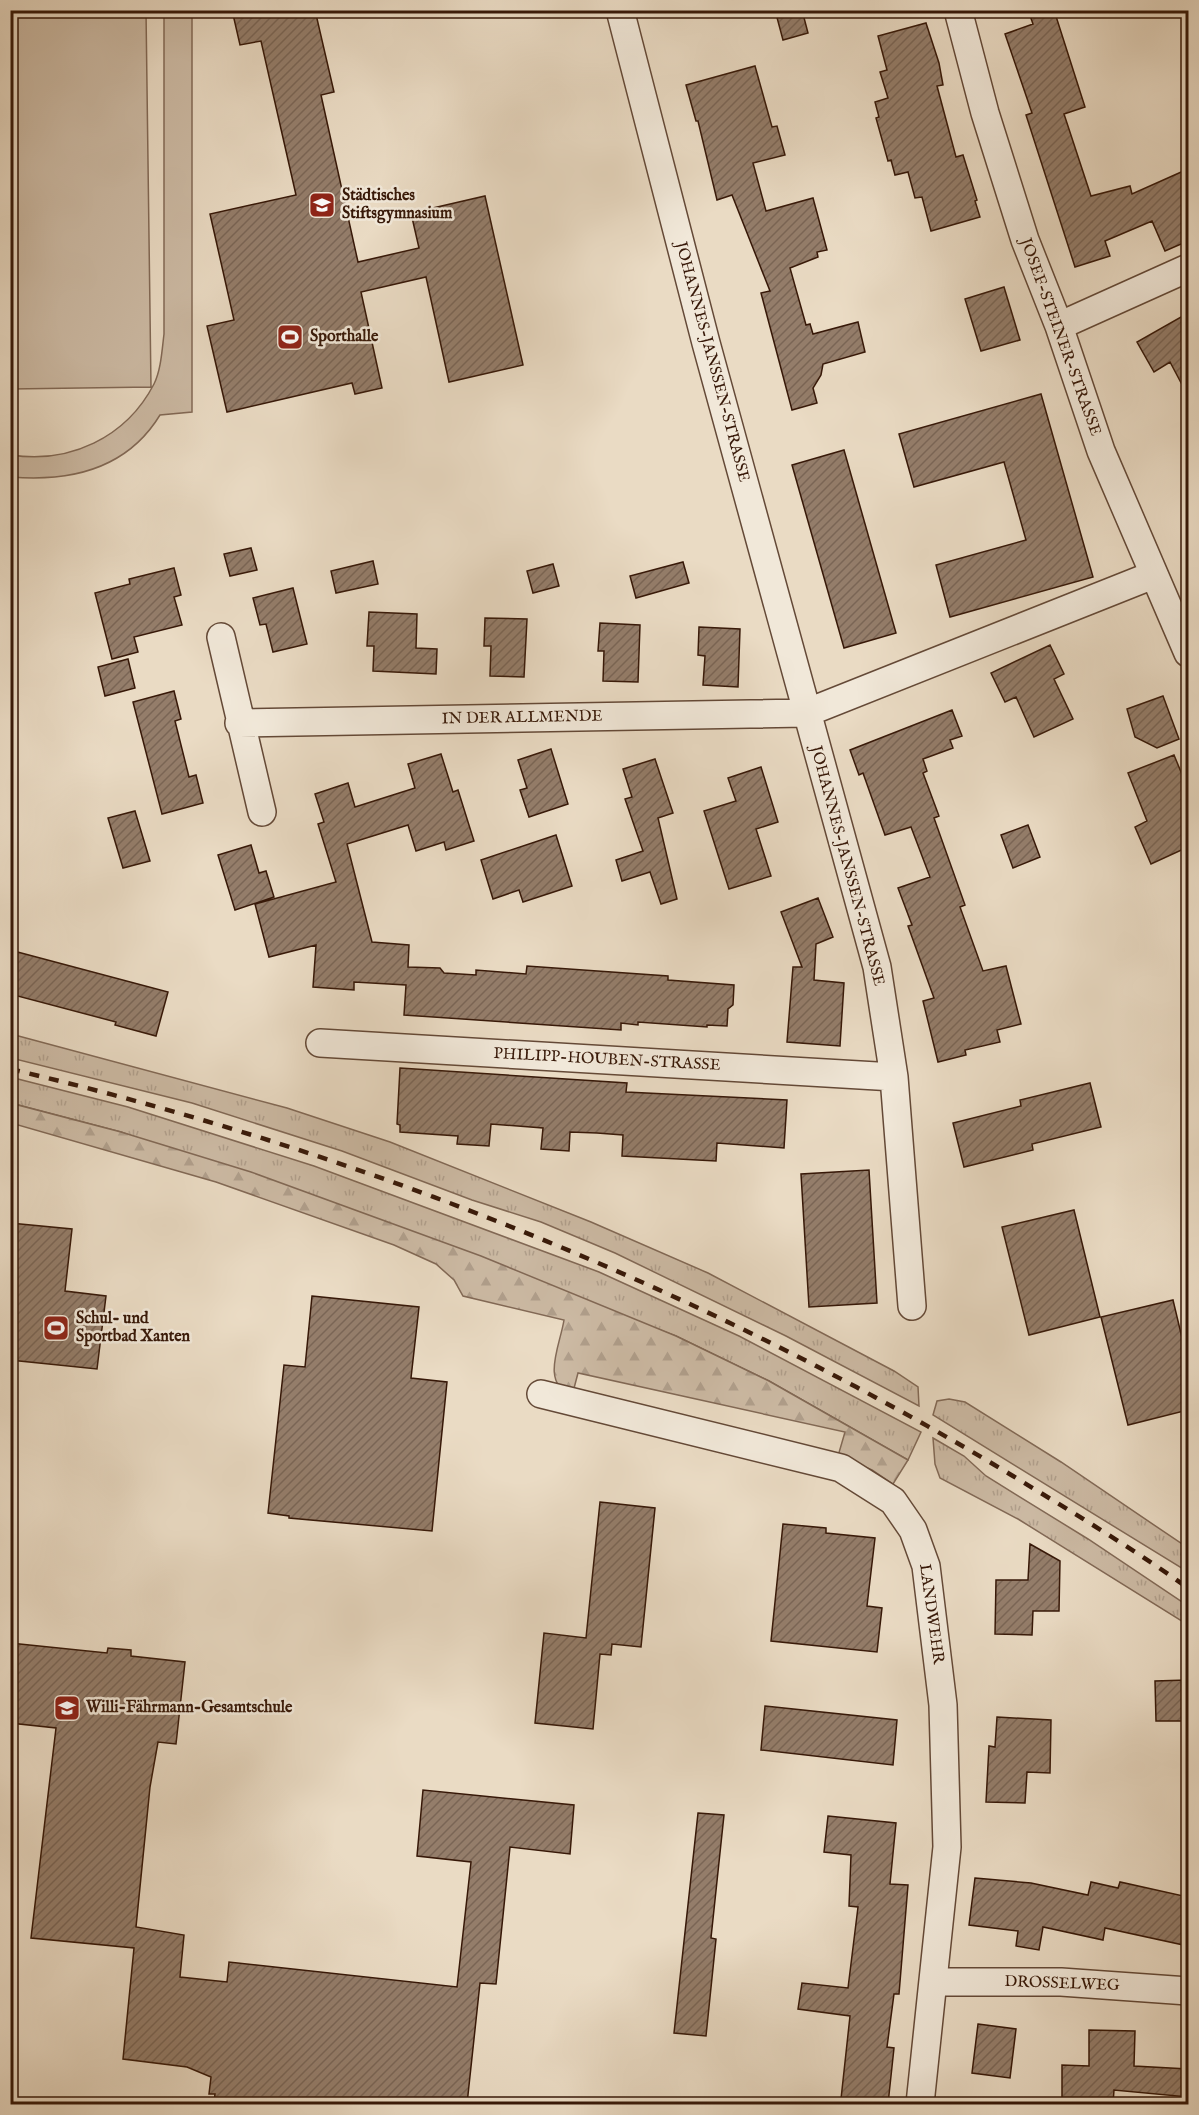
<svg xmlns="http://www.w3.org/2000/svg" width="1199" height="2115" font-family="'IM FELL English',serif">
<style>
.grass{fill:url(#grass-tufts);stroke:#826956;stroke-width:1.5}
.forest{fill:url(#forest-firs);stroke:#826956;stroke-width:1.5}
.pitch{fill:#ccbaa4;stroke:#826956;stroke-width:1.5}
.building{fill:url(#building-hatch);stroke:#371808;stroke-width:1.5}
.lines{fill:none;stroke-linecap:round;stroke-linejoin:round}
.minor-casing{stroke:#644937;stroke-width:30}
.minor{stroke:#f1e8d9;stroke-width:27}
.rail{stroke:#371808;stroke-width:4.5;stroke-dasharray:10 10;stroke-linecap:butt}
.labels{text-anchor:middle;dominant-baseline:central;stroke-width:5;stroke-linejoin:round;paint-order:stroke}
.poi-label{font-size:16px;font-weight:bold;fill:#371808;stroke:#f1e8d9;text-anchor:start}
.street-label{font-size:16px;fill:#371808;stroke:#f1e8d9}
</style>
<defs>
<pattern id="grass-tufts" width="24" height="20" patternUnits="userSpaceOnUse" patternTransform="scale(1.5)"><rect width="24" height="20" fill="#ccbaa4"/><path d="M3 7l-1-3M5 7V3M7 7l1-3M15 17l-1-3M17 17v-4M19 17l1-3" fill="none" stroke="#b09f8c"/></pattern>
<pattern id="forest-firs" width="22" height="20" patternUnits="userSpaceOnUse" patternTransform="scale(1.5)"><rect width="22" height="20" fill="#ccbaa4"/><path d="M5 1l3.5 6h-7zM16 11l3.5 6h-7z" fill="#b09f8c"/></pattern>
<pattern id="building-hatch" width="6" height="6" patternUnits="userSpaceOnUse" patternTransform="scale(1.5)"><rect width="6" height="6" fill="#947d6a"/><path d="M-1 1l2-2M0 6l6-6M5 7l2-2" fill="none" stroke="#7a6555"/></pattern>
</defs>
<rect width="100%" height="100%" fill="#eadbc4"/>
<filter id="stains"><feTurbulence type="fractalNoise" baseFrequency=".00333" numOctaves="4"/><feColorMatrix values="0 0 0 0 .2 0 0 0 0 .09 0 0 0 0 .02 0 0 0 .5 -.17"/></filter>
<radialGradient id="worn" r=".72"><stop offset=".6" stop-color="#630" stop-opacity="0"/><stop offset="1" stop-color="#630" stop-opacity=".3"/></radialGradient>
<path class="grass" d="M11 1034 287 1108 390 1142 591 1222 708 1273 894 1371 918 1387 919 1406 786 1336 615 1253 541 1222 472 1200 342 1151 192 1103 11 1058Z
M10 1077 128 1107 314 1166 599 1272 739 1336 921 1432 908 1460 769 1381 676 1336 121 1132 11 1103Z
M949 1399 965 1402 1061 1462 1188 1548V1572L933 1415 937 1401Z
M933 1438 964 1456 986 1476 1088 1539 1188 1606V1625L1018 1519 940 1478 935 1464Z"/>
<path class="forest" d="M10 1103 121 1132 251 1172 481 1256 676 1336 769 1381 908 1460 893 1484 872 1470 838 1456 845 1432 578 1373 572 1396C540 1383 560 1346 564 1320L463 1296 454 1280 436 1264 394 1245 216 1182 11 1123Z"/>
<path class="pitch" d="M10 11H146L151 387 11 389Z
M164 11H192V412L160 415C127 469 71 482 11 477V455C69 464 126 438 154 384 161 370 162 350 164 334Z"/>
<path class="building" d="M232 10H315L334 92 321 95 358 262 419 248 411 213 485 196 523 365 449 382 426 277 361 292 382 388 355 394 352 383 227 412 207 326 234 320 210 214 296 195 261 41 240 45Z
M775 10H802L808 33 783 40Z
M1028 10H1054L1085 107 1064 114 1091 196 1130 186 1132 194 1188 169V241L1165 251 1152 221 1105 241 1110 256 1075 267 1026 115 1032 113 1005 34 1033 24Z
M926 23 939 63 943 85 937 86 956 157 963 155 977 200 975 201 980 217 931 231 922 197 915 198 908 172 895 175 891 160 888 161 876 118 879 117 875 102 888 98 880 72 887 70 878 36Z
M755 66 772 127 777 126 785 155 753 163 766 211 813 198 827 250 817 252 818 257 790 268 806 325 810 324 813 334 858 322 865 352 823 364 821 375 813 388 817 403 792 410 761 293 770 291 732 195 717 200 698 121H696L686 85Z
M1004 287 1020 340 981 351 965 299Z
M1188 313V396L1170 362 1154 372 1137 342Z
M1041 394 1093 577 950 617 936 565 1026 540 1004 462 914 487 899 434Z
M844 450 896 633 844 648 792 465Z
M251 548 257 570 230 576 224 554Z
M373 561 378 584 336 593 331 571Z
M683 562 689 583 636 598 630 576Z
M553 564 559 586 533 593 527 571Z
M174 568 181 595 174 597 182 625 134 637 138 652 112 659 95 593 130 584 129 579Z
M293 588 307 644 273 652 266 624 260 625 253 598Z
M369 612 417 614 416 648 437 649 436 674 373 671 374 646H367Z
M485 618 527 619 524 677 490 676 491 646H484Z
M600 623 640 625 638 682 603 681 604 651H598Z
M699 627 740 629 738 687 703 685 705 656 698 655Z
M1050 645 1064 674 1054 679 1073 719 1034 737 1016 697 1005 702 991 673Z
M128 659 135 688 105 696 98 667Z
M174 691 181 719 175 721 189 777 196 775 203 803 162 814 133 702Z
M1163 696 1179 739 1157 748 1135 737 1127 709Z
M952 710 962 736 950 740 953 748 923 759 927 771 923 773 939 816 934 818 965 905 960 907 983 971 1006 966 1021 1024 997 1030 1000 1042 965 1050 966 1055 938 1062 923 1001 934 998 908 926 912 925 898 888 930 877 911 827 885 835 863 773 859 775 850 750Z
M551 749 568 804 529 817 520 790 527 788 518 760Z
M441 754 453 792 458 790 474 841 446 850 444 842 416 851 408 825 347 844 372 942 409 945 408 967 440 968 444 973 476 975V970L526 974 527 966 668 976V980L734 985 733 1005 728 1009 727 1026 707 1025V1027L638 1022V1025L621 1023V1030L404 1015 406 985 354 982V990L313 987 316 945 269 957 255 904 336 882 318 824 324 822 315 794 348 783 355 807 415 788 408 764Z
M1174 755 1188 789V847L1151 864 1135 827 1147 821 1128 773Z
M655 759 673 813 658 818 677 899 661 904 650 872 622 881 616 860 643 851 625 799 632 797 623 769Z
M761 767 778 822 756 829 771 876 729 889 704 811 736 801 728 778Z
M135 811 150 861 123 868 108 818Z
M1028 825 1040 857 1013 868 1001 835Z
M556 835 572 886 523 902 519 890 493 899 481 860Z
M251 845 259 873 266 871 274 897 235 910 218 855Z
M818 898 833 937 816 944 814 980 844 983 840 1046 787 1042 793 967H802L781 912Z
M10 950 168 992 156 1036 115 1025 116 1022 10 994Z
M400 1068 627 1083 626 1092 787 1100 784 1148 717 1143 716 1161 622 1156 623 1135 597 1133 570 1132 569 1151 541 1149 543 1128 491 1124 489 1146 457 1144 458 1136 400 1132V1125L397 1124Z
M1090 1083 1101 1127 1032 1144 1033 1150 964 1167 953 1123 1021 1106 1020 1100Z
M869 1170 877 1303 809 1307 801 1174Z
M1074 1210 1100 1317 1029 1335 1002 1227Z
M10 1223 72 1229 65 1291 106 1296 97 1369 10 1360Z
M312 1296 419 1307 411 1378 447 1382 432 1531 289 1518V1516L268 1513 284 1365 305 1367Z
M1173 1300 1188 1363V1410L1128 1425 1101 1317Z
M600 1502 655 1508 641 1647 612 1644 611 1655 600 1654 593 1729 535 1723 544 1633 586 1638Z
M783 1524 826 1528V1533L875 1538 867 1606 882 1608 877 1652 771 1641Z
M1030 1544 1060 1561 1059 1611H1033L1032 1635 995 1634 996 1580H1028Z
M10 1643 107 1653 108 1648 131 1650V1656L185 1662 176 1744 158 1742 150 1787 136 1927 184 1935 180 1977 227 1982 229 1962 457 1987 471 1862 417 1856 423 1790 574 1805 570 1854 510 1847 496 1984 480 1983 467 2104 214 2102 215 2094H209L211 2077 187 2067 123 2059 134 1948 31 1938 56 1728 10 1723Z
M1187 1680 1188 1721H1156L1155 1681Z
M765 1706 897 1720 893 1765 761 1750Z
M997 1717 1051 1720 1050 1773 1027 1772 1025 1803 986 1802 989 1746 995 1747Z
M698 1813 724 1815 711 1938 716 1939 706 2036 674 2033Z
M828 1816 896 1823 890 1884 908 1885 899 1994H894L887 2047 894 2048 888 2104 841 2099 850 2016 798 2009 802 1983 848 1988 858 1907 849 1906 851 1855 824 1852Z
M975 1878 1031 1883 1088 1895 1091 1882 1118 1888 1120 1882 1188 1897V1946L1105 1928 1103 1940 1043 1927 1039 1950 1016 1946 1018 1931 969 1925Z
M978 2024 1016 2029 1010 2078 972 2073Z
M1089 2030 1135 2031 1134 2066 1188 2069V2097L1114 2090 1113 2104H1062V2065L1089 2066Z"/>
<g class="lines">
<defs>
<path id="minor" d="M620 10 706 343 877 967 894 1077 912 1306
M958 10 985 113 1025 240 1059 326 1101 451 1188 653
M1059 326 1188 268
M221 637 262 812
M239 723 806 713 1153 575
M320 1043 894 1077
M541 1394 841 1468 893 1501 913 1530 926 1566 943 1705 947 1847 920 2104
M935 1982H1061L1188 1991"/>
</defs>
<use href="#minor" class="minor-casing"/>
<use href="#minor" class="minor"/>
<path class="rail" d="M10 1069C363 1152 703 1289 1013 1476 1072 1512 1132 1548 1188 1588"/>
</g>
<defs>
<symbol id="school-square" viewBox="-11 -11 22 22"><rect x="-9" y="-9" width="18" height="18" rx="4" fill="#8f2418" stroke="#f1e8d9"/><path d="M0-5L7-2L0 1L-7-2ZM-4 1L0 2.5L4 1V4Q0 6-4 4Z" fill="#fff"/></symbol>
<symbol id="stadium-square" viewBox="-11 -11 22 22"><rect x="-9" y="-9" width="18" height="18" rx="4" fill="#8f2418" stroke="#f1e8d9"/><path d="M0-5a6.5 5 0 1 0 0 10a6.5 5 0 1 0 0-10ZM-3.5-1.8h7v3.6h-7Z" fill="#fff"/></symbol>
</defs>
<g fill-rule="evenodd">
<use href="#school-square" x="307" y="190" width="30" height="30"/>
<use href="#stadium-square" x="275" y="322" width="30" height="30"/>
<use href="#stadium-square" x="41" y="1313" width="30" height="30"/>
<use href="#school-square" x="52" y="1693" width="30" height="30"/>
</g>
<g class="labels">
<g class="poi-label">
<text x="342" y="196">Städtisches<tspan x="342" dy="18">Stiftsgymnasium</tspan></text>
<text x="310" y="337">Sporthalle</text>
<text x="76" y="1319">Schul- und<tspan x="76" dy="18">Sportbad Xanten</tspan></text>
<text x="86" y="1708">Willi-Fährmann-Gesamtschule</text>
</g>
<g class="street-label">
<text transform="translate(1060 337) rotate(70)">JOSEF-STEINER-STRASSE</text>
<text transform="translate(712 362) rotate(75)">JOHANNES-JANSSEN-STRASSE</text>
<text transform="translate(522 718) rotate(-1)">IN DER ALLMENDE</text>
<text transform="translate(847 866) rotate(75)">JOHANNES-JANSSEN-STRASSE</text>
<text transform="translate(607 1060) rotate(3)">PHILIPP-HOUBEN-STRASSE</text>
<text transform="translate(931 1614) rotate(82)">LANDWEHR</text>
<text transform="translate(1062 1984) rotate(2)">DROSSELWEG</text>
</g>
</g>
<rect width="1199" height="2115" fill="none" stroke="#eadbc4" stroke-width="36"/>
<rect x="12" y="12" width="1175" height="2091" fill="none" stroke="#371808" stroke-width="3"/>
<rect x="18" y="18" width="1163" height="2079" fill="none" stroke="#371808" stroke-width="1.5"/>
<rect width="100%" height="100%" filter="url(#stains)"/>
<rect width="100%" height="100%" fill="url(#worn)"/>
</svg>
